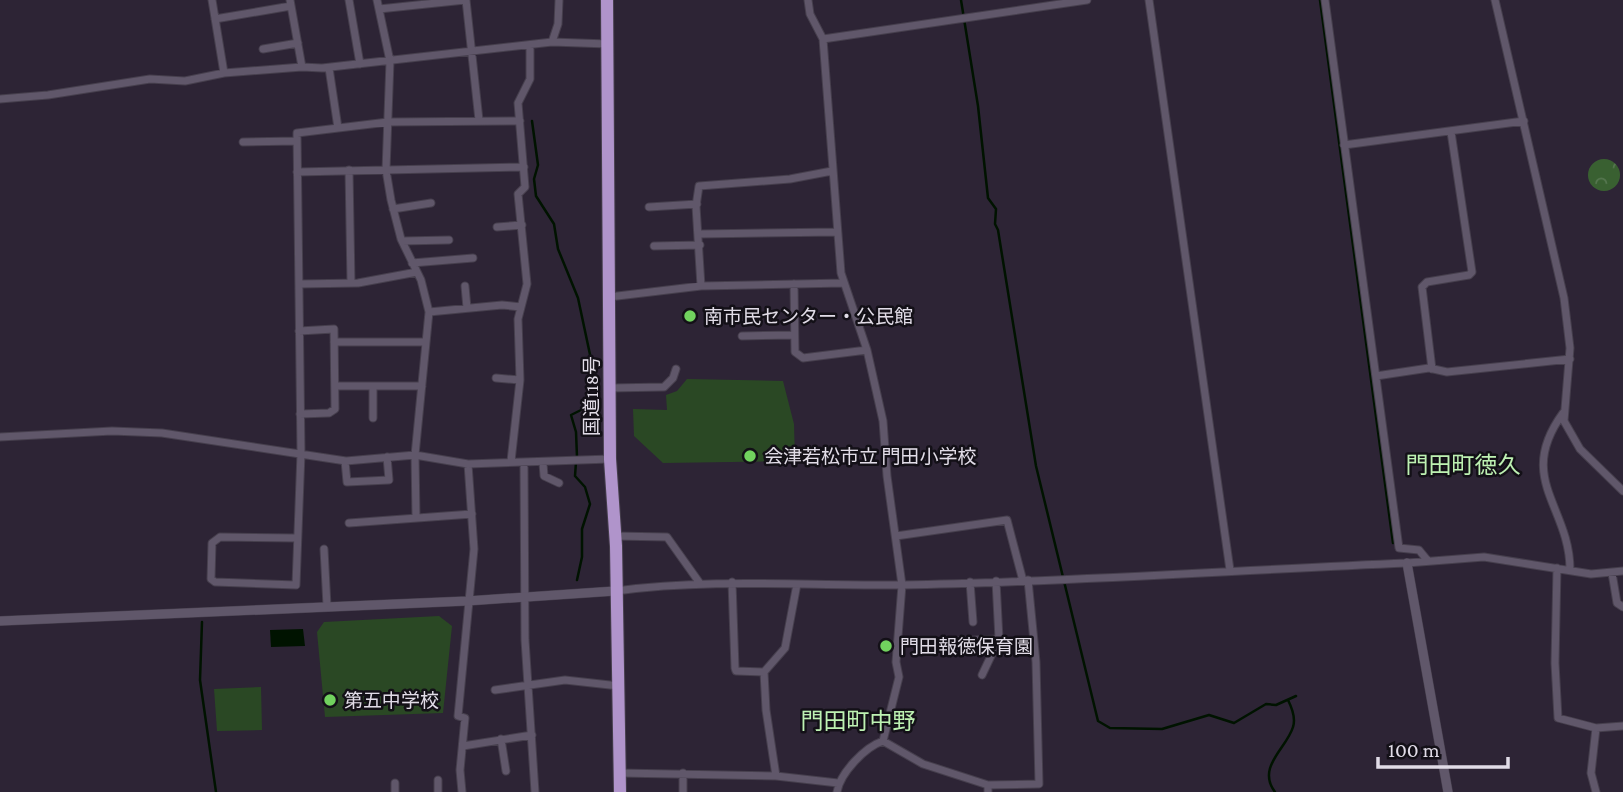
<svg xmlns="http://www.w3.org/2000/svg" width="1623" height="792" font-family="'Crimson Pro','Noto Sans JP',serif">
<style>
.forest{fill:url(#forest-crowns)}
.park{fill:#2a4824}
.water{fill:#001300}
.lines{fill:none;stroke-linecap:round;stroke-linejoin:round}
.stream{stroke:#001300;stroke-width:2.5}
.minor-casing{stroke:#463f4d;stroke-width:9}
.tertiary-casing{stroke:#463f4d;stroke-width:10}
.trunk-casing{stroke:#463f4d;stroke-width:14}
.minor{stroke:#60576a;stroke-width:7}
.tertiary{stroke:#60576a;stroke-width:9}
.trunk{stroke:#b094cb;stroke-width:12}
.poi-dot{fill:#71d25e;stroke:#131017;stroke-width:2.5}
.labels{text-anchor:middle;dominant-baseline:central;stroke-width:5;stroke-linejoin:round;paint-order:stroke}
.poi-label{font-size:19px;fill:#e1dce7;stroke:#131017;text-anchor:start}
.street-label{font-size:19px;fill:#e1dce7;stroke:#131017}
.quarter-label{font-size:23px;fill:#bdf1b2;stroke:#131017}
</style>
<defs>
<pattern id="forest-crowns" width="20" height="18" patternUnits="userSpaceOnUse" patternTransform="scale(1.75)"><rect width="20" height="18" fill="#396031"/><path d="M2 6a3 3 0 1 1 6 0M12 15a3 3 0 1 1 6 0" fill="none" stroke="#55764f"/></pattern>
</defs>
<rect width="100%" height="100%" fill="#2d2435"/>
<path class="forest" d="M1588 175a16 16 0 1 1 32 0a16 16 0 1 1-32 0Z"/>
<path class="park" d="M687 379 783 381 794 424 795 461 663 463 634 436 633 409 667 410 666 395 677 391Z
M439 616 452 626 443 713 325 717 317 632 324 622Z
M261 687 262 730 217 731 214 689Z"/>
<path class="water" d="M303 629 305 646 271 647 270 630Z"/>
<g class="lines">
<path class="stream" d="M961 0 978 106 988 198 996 209 995 224 998 230 1036 466 1098 721 1110 728 1162 729 1209 715 1234 723 1266 704 1276 705 1296 696
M1320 0 1393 543
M532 121 538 165 534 179 536 196 554 224 558 249 578 298 592 364
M577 457 576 432 571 415 593 404 594 394
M576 462 575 476 585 487 590 504 582 529V557L577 580
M202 622 200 680 216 792
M1275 792C1256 767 1287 748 1293 727 1296 718 1292 708 1288 700"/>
<defs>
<path id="minor" d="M212 0 224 73
M290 0 302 67
M349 0 360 64
M377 0 390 61 386 170 391 200 401 239 421 280 429 312 415 455 416 517
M466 0 479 120
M808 0 810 14 823 39 841 273 867 350 883 421 887 476 902 585 896 662 899 677 883 741
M1149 0 1230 570
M1325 0 1399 548 1419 550 1428 561
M1495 0 1564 298 1570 348 1564 421 1580 449 1623 491
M379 9 465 0
M215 19 291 6
M823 39 1087 0
M552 42 558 24 559 0
M263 49 298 43
M329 68 338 128
M0 99 48 95 150 79 185 81 224 73 302 67 322 68 552 42 608 44
M243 142 297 141
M1344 145 1524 121
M349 170 351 283
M297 172 524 167
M649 207 697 204
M393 209 431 203
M497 227 522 225
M700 234 837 232
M402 241 449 240
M654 246 700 245
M412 263 473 258
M299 284 358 283 417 272
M794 284 795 352 803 358 867 350
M465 286 467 308
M701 286 696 206 699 186 790 179 832 171
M609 297 701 286 843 283
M429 312 502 305 521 307
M299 331 334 329 335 409 329 413 300 414
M742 336 794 335
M334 342H426
M1432 369 1422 287 1427 282 1469 275 1472 272 1451 132
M1376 376 1429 368 1447 372 1570 359
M496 378 520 380
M335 386H422
M610 388 664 387 673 378 676 369
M1563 413C1515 479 1570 506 1570 570
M373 418V386
M0 437 112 431 162 433 346 461 415 455 468 464 610 459
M345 461 347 482 389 480 387 457
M511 461 520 380 518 319 527 284 518 194 525 187 518 103 530 79V45
M543 463 544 476 559 483
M524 464 525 640 535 792
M349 523 472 514
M615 536 667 537 699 582
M896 536 1007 520 1023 581
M296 538 220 537 212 543 211 579 215 582 296 585 301 453 297 133 388 122 520 121
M324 549 327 606
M1557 568 1555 663 1558 718 1596 728 1591 773 1596 792
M1612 573 1617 603 1623 607
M732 582 735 668 736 671 764 672
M970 582 973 622
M616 591C712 578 806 586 902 585 1070 582 1239 570 1407 563L1484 557 1591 574 1623 571
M953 641 999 639
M982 675 999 639 996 581
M495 690 565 680 619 686
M1596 728 1623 726
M501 739 506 771
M463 746 532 735
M620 773 776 776 838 783
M776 776 766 710 764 672 785 648 797 584
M438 780V792
M395 792V783
M462 792 460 770 465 718 458 716 474 549 468 464
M683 792V773
M837 792C840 773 865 747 883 741L923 764 988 785
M988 792V785L1039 784 1036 662 1028 580"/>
<path id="tertiary" d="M1407 563 1448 792
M0 621 467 601 615 591"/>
<path id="trunk" d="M607 0 610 459 616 546 620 792"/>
</defs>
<use href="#minor" class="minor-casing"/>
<use href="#tertiary" class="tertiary-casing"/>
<use href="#trunk" class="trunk-casing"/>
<use href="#minor" class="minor"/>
<use href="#tertiary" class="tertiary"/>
<use href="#trunk" class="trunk"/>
</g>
<g class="poi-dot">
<circle cx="690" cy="316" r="7"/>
<circle cx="750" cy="456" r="7"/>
<circle cx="886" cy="646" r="7"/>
<circle cx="330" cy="700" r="7"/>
</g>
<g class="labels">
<g class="poi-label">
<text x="704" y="316">南市民センター・公民館</text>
<text x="764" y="456">会津若松市立 門田小学校</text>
<text x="900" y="646">門田報徳保育園</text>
<text x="344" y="700">第五中学校</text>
</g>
<g class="street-label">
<text transform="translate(591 396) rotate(-90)">国道118号</text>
</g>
<g class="quarter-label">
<text x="1463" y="465">門田町徳久</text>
<text x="858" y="721">門田町中野</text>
</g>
</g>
<path d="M1378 757v10h130v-10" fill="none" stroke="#e1dce7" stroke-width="3.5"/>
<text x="1388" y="757" font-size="21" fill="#e1dce7" stroke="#131017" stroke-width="5" paint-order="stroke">100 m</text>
</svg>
